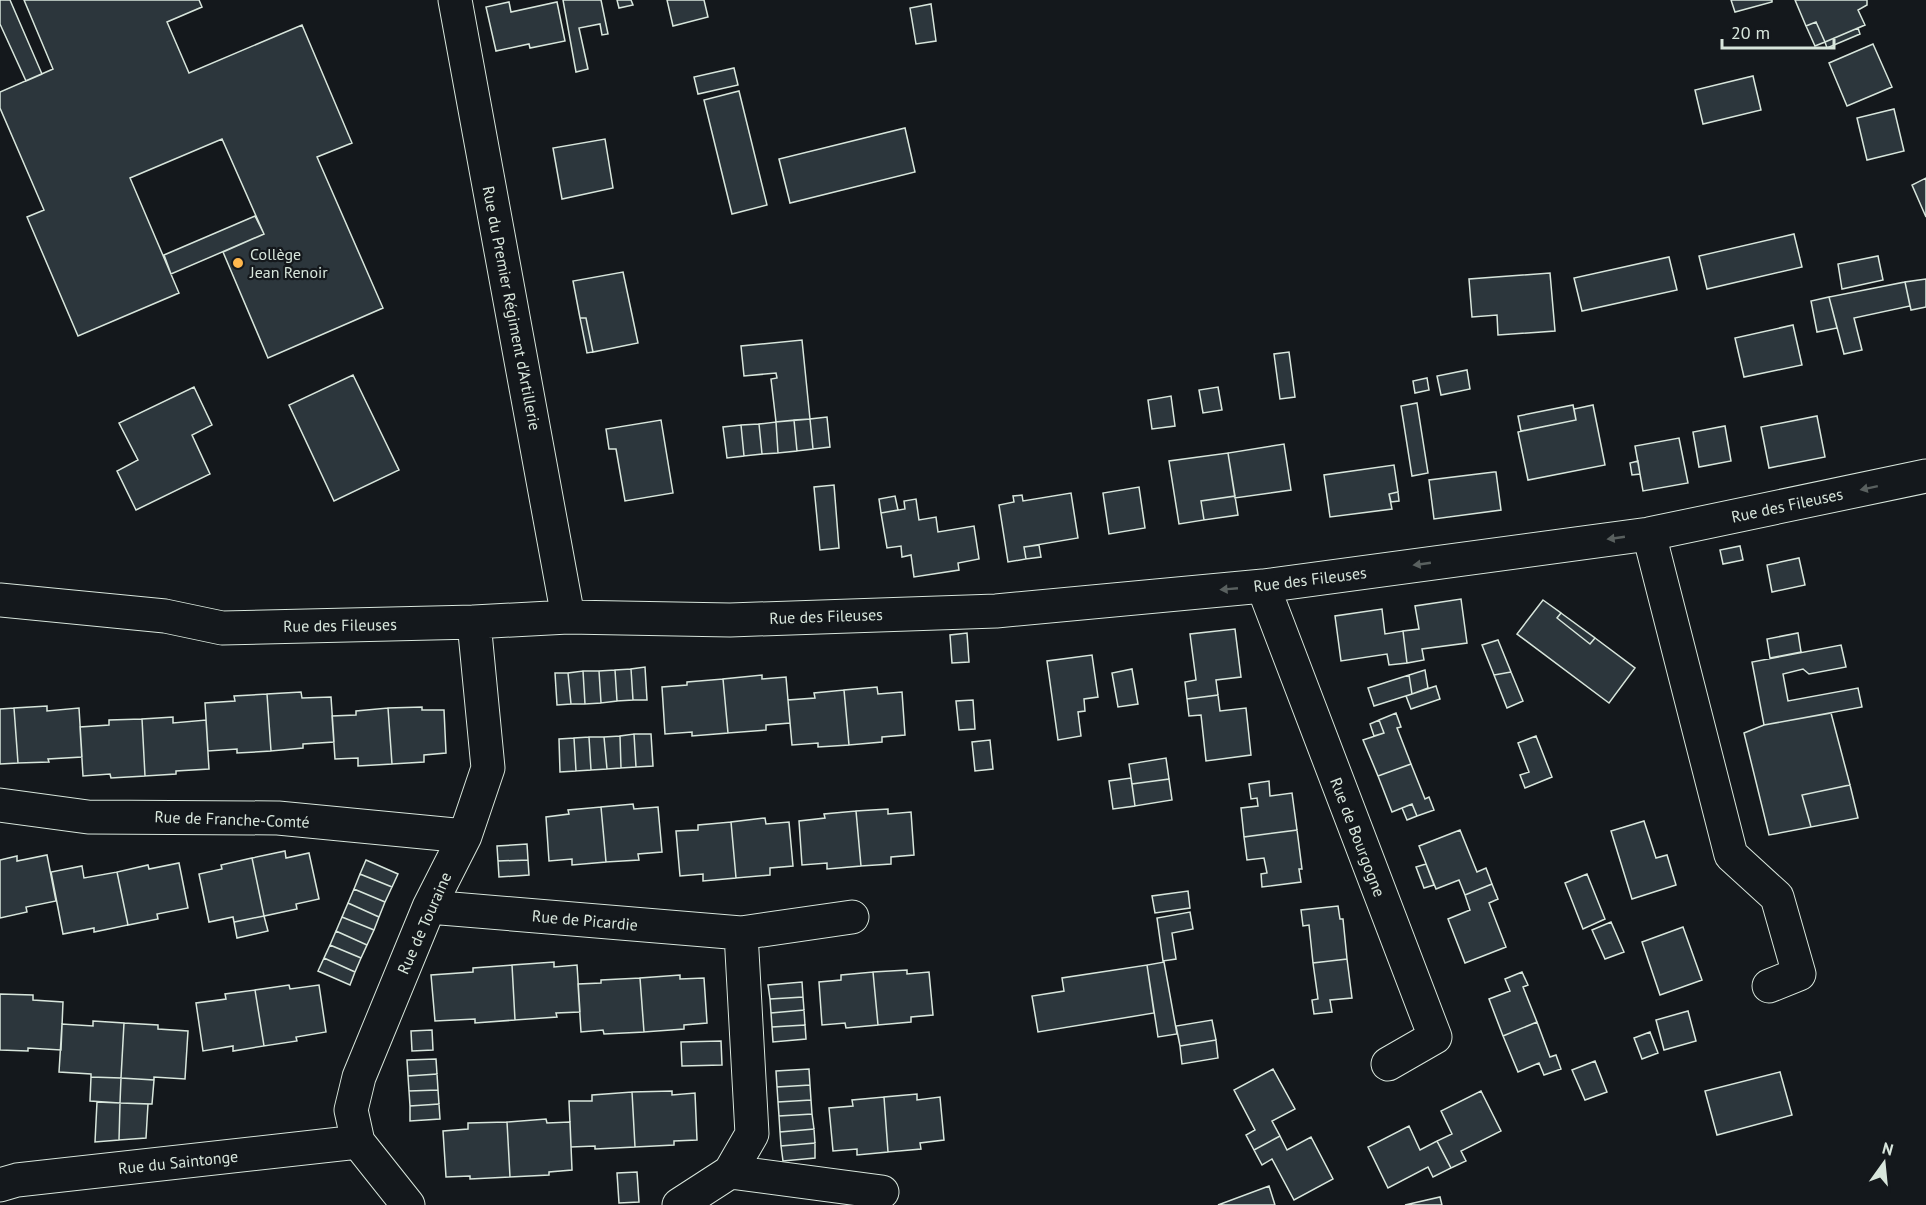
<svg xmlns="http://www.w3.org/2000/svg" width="1926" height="1205" font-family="'PT Sans',sans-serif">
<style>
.building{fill:#2c363c;stroke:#d8e6dc;stroke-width:1.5}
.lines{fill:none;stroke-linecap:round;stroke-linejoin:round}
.minor-casing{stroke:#d8e6dc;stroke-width:35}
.minor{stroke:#14181c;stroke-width:33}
.oneway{fill:#59605f}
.poi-dot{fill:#ffb74d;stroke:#14181c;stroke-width:2}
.labels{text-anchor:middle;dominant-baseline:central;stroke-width:4.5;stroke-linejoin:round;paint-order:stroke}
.poi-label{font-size:16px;fill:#d8e6dc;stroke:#14181c;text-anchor:start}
.street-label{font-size:16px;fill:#d8e6dc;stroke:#14181c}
</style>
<rect width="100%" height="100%" fill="#14181c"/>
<path class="building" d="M0 0H10L42 74 26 81 0 24Z
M24 0H199L202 7 167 22 189 73 302 25 352 143 317 157 383 308 268 358 223 252 264 234 222 139 130 178 179 293 78 336 27 217 44 210 0 108V92L53 69Z
M563 0H601L608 34 602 35 600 24 579 28 588 69 576 72Z
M617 0H631L633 5 619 8Z
M667 0H704L708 17 673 26Z
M1731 0H1772V2L1735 12Z
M1795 0H1867V5L1858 10 1865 25 1825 42 1816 22 1806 26Z
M509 2 511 12 557 2 565 41 530 48 529 44 496 51 486 7Z
M931 4 936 41 916 44 910 8Z
M1816 22 1825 42 1815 46 1806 26Z
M1858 28 1860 34 1827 48 1825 42Z
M1873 44 1892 87 1847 106 1829 63Z
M734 68 738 85 698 94 694 77Z
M1753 76 1761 110 1703 124 1695 90Z
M739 91 767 205 732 214 704 100Z
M1894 109 1904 151 1867 160 1857 118Z
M905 128 915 172 790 203 779 159Z
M605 139 613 188 562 199 553 148Z
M1926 178V217L1912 185Z
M255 216 264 234 171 274 164 255Z
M1794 234 1802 267 1707 289 1699 256Z
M1878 256 1883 280 1842 289 1838 264Z
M1669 257 1677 290 1582 311 1574 278Z
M623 272 638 343 593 352 586 318H580L573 281Z
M1550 273 1555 331 1498 335 1497 315 1472 317 1469 279Z
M1926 279V307L1911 310 1905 282Z
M1905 282 1910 306 1854 318 1862 350 1844 354 1829 297Z
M1829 297 1837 328 1817 332 1811 301Z
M580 318H586L593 352 587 353Z
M1793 325 1802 365 1744 377 1735 338Z
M802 340 810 419 776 422 771 379 777 378 776 373 744 376 741 346Z
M1289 352 1295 397 1280 399 1274 354Z
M1467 370 1470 389 1441 395 1437 376Z
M353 375 399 470 334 501 289 405Z
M1427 378 1429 390 1415 393 1413 381Z
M194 387 212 425 192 435 210 474 136 510 117 471 138 460 119 423Z
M1218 387 1222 410 1203 413 1199 390Z
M1171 396 1175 426 1152 429 1148 400Z
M1417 403 1428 473 1412 476 1401 406Z
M1573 405 1576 420 1521 431 1518 416Z
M1593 405 1605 465 1528 480 1518 432 1576 420 1574 409Z
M1817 416 1825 457 1769 468 1761 427Z
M827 417 830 447 813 449 810 419Z
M810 419 813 449 797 451 794 420Z
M661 420 673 493 625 501 616 449H609L606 429Z
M794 420 797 451 778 453 776 422Z
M776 422 778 453 762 454 759 424Z
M759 424 762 454 744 456 741 425Z
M741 425 744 456 727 458 723 427Z
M1725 426 1731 461 1699 467 1693 432Z
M1679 438 1688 483 1643 491 1635 446Z
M1284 444 1291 490 1235 498 1228 453Z
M1228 453 1235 496 1201 501 1204 520 1179 524 1169 461Z
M1638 461 1640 474 1632 475 1630 463Z
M1394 465 1398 492 1389 494 1392 509 1330 517 1324 475Z
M1494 472H1496L1501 510 1434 519 1429 480Z
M834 485 839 548 820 550 814 487Z
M1139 487 1145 528 1109 534 1103 493Z
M1398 492 1399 501 1391 502 1389 494Z
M1071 493 1078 538 1024 547 1026 559 1008 562 999 505 1014 502 1013 496 1022 495 1023 501Z
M895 496 898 510 881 513 879 499Z
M1235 496 1238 515 1204 520 1201 501Z
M916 499 919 520 936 517 938 532 974 526 979 559 958 563 959 570 914 577 911 555 902 557 901 546 887 548 881 513 905 509 904 501Z
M1039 545 1041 557 1026 559 1024 547Z
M1740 546 1743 560 1723 564 1720 550Z
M1799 558 1805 585 1772 592 1767 565Z
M1461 599 1467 643 1422 649 1424 660 1407 663 1403 631 1419 629 1415 606Z
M1543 600 1561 613 1557 618 1590 644 1595 638 1635 668 1609 703 1517 634Z
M1382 609 1385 634 1403 631 1407 663 1389 665 1387 654 1341 661 1335 616Z
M1561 613 1595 638 1590 644 1557 618Z
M1235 629 1241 677 1216 680 1218 695 1187 699 1185 682 1196 680 1190 634Z
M967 633 969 662 952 663 950 635Z
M1798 633 1801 652 1770 658 1767 639Z
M1498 640 1511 672 1494 675 1482 645Z
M1841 645 1846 667 1809 674 1803 669 1783 674 1788 701 1858 688 1862 707 1764 725 1752 662Z
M1092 655 1098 697 1084 699 1085 711 1078 712 1081 736 1058 740 1047 661Z
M645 667 647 700H633L631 669Z
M631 669 633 700 617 701 615 670Z
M1132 669 1138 704 1118 707 1112 673Z
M615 670 617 701 601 703 599 671Z
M1425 670 1428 688 1412 694 1409 675Z
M583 671 585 704H571L568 673Z
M583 671H599L601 703 585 704Z
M1511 672 1523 701 1507 708 1494 675Z
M555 673H568L571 704 557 705Z
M762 675V679L786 677 790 723 766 725V730L728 733 723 679Z
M1409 675 1412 694 1374 706 1368 688Z
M723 679 728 733 692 736V732L665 734 662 687 687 685V682Z
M1436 686 1440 699 1411 709 1406 696Z
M877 687 878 694 902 692 905 735 882 737V742L849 745 844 690Z
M844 690 849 745 818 747V743L792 745 788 700 815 698 814 693Z
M301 692 302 698 331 697 334 742 303 744V748L271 751 267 694Z
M267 694 271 751 237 753V749L208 751 205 703 235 701 234 696Z
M1218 695 1220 711 1246 708 1251 755 1206 761 1201 715 1189 716 1187 699Z
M973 700 975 729 959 730 956 701Z
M47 706V711L79 708 82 757 48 759 49 762 18 763 14 708Z
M422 707V710H444L446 753 424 755V762L392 764 388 708Z
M14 708 18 763 0 764V709Z
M388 708 392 764 358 766V758L335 759 332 716 356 715V711Z
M1396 713 1401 727 1397 728 1411 764 1378 776 1363 740 1384 733 1379 720Z
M1831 713 1850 785 1802 795 1811 827 1769 835 1744 733 1764 725Z
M173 717V723L206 720 209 769 176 771V774L145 776 142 719Z
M142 719 145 776 111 778 110 774 83 776 80 727 109 725V720Z
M1379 720 1384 733 1374 736 1370 724Z
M634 734H651L653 766 636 767Z
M634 734 636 767 621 768 620 736Z
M620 736 621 768 607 769 604 737Z
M1536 736 1552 777 1525 788 1520 775 1529 772 1518 743Z
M589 737 591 770 576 771 574 738Z
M589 737H604L607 769 591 770Z
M574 738 576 771 560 772 559 739Z
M990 740 993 769 975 771 972 742Z
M1166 758 1169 779 1132 784 1129 764Z
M1411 764 1425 799 1429 797 1434 810 1417 816 1412 804 1392 812 1378 776Z
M1131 778 1135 806 1113 809 1109 781Z
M1169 779 1172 800 1135 806 1132 784Z
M1269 781 1270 796 1292 793 1297 830 1244 837 1241 808 1258 806 1257 798 1251 799 1249 784Z
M1850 785 1858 818 1811 827 1802 795Z
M633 804 634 809 658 807 662 852 638 854 639 860 606 862 601 807Z
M1412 804 1417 816 1407 820 1402 808Z
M601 807 606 862 572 865V859L549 861 546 817 569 814 568 810Z
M888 809V814L911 812 914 855 891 857V864L861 866 856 811Z
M856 811 861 866 827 869V863L802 865 799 821 825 818 824 814Z
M765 818 766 824 789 822 793 866 770 868V875L736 878 731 822Z
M1644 821 1656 858 1667 855 1676 885 1632 899 1611 831Z
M731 822 736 878 703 881V874L680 876 676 831 698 830V825Z
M1297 830 1302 869H1299L1301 882 1262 887 1261 874 1267 873 1264 858 1247 860 1244 837Z
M1460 830 1477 872 1486 868 1492 884 1465 895 1459 880 1436 889 1419 846Z
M527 844 528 860 498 861 497 846Z
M285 851 286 858 309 853 319 899 296 904 297 909 264 916 252 858Z
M47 855 56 901 26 907 27 912 0 918V860L17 856V861Z
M252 858 264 916 234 922 233 917 209 922 199 874 222 869 221 865Z
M366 860 398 874 392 887 360 874Z
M528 860 529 875 499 877 498 861Z
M179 863 188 908 157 914 158 919 128 925 117 872 148 865 149 869Z
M1426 864 1434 885 1424 888 1416 867Z
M82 866 84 878 117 872 128 925 94 932V928L63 934 51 872Z
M360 874 392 887 385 902 354 889Z
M1587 874 1605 919 1583 929 1565 883Z
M1492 884 1498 899 1489 903 1506 947 1465 963 1448 919 1470 910 1465 895Z
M354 889 385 902 379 917 348 903Z
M1188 891 1190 908 1155 913 1152 896Z
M348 903 379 917 374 930 342 917Z
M1338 906 1340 919H1343L1347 959 1313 963 1309 925 1303 926 1301 910Z
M1190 912 1193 929 1172 933 1176 959 1163 961 1157 918Z
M264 916 268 931 237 938 234 922Z
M342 917 374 930 367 945 336 931Z
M1611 922 1624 952 1605 959 1592 930Z
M1683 927 1702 980 1660 995 1642 942Z
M336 931 367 945 361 958 330 945Z
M330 945 361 958 355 972 324 958Z
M324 958 355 972 350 985 318 971Z
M1347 959 1352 998 1330 1000 1332 1012 1314 1014 1312 1000 1318 999 1313 963Z
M554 962V967L577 965 580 1012 556 1013 557 1017 515 1020 512 965Z
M1164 962 1177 1034 1158 1037 1147 965Z
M512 965 515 1020 475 1023V1019L435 1021 431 975 473 972V968Z
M1147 965 1154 1013 1038 1032 1032 996 1064 991 1062 978Z
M907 970V974L929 972 933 1015 911 1017V1022L878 1025 873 972Z
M873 972 878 1025 846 1028 845 1023 822 1025 819 982 841 980V975Z
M1522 972 1528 985 1523 987 1537 1022 1503 1036 1489 999 1510 991 1505 979Z
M680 975V979L704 978 707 1023 684 1025V1029L644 1032 640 978Z
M640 978 644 1032 604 1034 603 1030 581 1032 578 984 601 983V980Z
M802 982 803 997 770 999 768 985Z
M289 985 290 989 319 985 326 1032 296 1037 297 1041 264 1046 255 990Z
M255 990 264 1046 233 1051V1046L203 1051 196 1003 226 999 225 994Z
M0 994 33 995V1000L63 1002 61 1050 28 1048V1051L0 1050Z
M803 997 804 1010 771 1013 770 999Z
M804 1010 805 1025 772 1027 771 1013Z
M1688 1011 1696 1041 1664 1050 1656 1020Z
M1212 1020 1216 1040 1180 1046 1176 1026Z
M93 1021 124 1023 121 1078 91 1077V1074L59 1072 62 1024 93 1026Z
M1537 1022 1550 1057 1556 1055 1561 1069 1544 1075 1539 1063 1518 1072 1503 1036Z
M124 1023 158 1025V1029L188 1031 185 1079 154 1077V1080L121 1078Z
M805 1025 806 1039 773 1042 772 1027Z
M432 1030 433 1050 412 1051 411 1031Z
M1650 1032 1658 1053 1642 1059 1634 1038Z
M1216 1040 1218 1058 1182 1064 1180 1046Z
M721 1041 722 1065 682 1066 681 1042Z
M436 1059 437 1074 408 1076 407 1060Z
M1595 1061 1607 1092 1585 1100 1572 1070Z
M809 1069 810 1085 777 1087 776 1071Z
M1273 1069 1295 1109 1272 1121 1280 1136 1254 1150 1246 1135 1255 1130 1234 1090Z
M1780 1072 1792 1115 1717 1135 1705 1091Z
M437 1074 438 1090 409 1091 408 1076Z
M91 1077 121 1078 120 1103 90 1101Z
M121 1078 154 1080 152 1104 120 1103Z
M810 1085 811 1100 778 1102 777 1087Z
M438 1090 439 1104 410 1106 409 1091Z
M672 1091V1095L695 1093 697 1140 674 1141V1145L635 1147 632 1092Z
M1481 1091 1501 1131 1461 1151 1466 1161 1451 1168 1437 1141 1452 1134 1441 1111Z
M632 1092 635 1147 595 1149V1146L571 1147 569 1101H592V1095Z
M917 1094V1100L940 1097 944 1140 920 1143 921 1149 888 1152 884 1097Z
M884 1097 888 1152 857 1155V1149L833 1151 829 1108 853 1106 852 1100Z
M811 1100 812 1114 779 1116 778 1102Z
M97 1102 120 1103 119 1140 95 1142Z
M120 1103 148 1104 146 1138 119 1140Z
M439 1104 440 1119 410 1121V1106Z
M812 1114 814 1129 780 1132 779 1116Z
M546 1119 547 1123 570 1122 572 1170 549 1172V1175L510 1177 507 1122Z
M507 1122 510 1177 470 1179V1176L446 1177 443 1131 468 1129V1123Z
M1409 1126 1420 1150 1437 1141 1451 1168 1433 1177 1428 1167 1388 1188 1368 1147Z
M814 1129 815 1143 781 1146 780 1132Z
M1280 1136 1287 1150 1311 1137 1333 1179 1294 1200 1272 1159 1262 1165 1254 1150Z
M815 1143V1158L783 1161 781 1146Z
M637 1172 639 1202 619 1203 617 1173Z
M1269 1186 1275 1205H1218Z
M1440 1197 1442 1205H1405Z"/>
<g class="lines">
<defs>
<path id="minor" d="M455 0 568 617
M1649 534 1731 855 1777 897 1799 974 1769 986
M1263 586 1435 1037 1388 1064
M0 600 165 616 222 628 474 622 568 617 730 620 996 611 1263 586 1649 534 1926 476
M0 805 88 817 278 818 465 836
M429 907 741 933 752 1134 730 1172 679 1205
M741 933 852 917
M730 1172 882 1192
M0 1185 17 1180 358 1142
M408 1205 358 1142 351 1110 359 1077 429 907 465 836 488 768 474 622"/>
</defs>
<use href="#minor" class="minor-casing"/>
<use href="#minor" class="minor"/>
</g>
<defs><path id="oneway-solid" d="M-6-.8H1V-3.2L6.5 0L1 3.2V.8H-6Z" transform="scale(1.5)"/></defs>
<g class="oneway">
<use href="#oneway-solid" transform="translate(1869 488) rotate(168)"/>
<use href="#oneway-solid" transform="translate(1616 538) rotate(172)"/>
<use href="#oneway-solid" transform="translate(1422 564) rotate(172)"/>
<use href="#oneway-solid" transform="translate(1229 589) rotate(175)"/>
</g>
<circle class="poi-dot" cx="238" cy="263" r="6"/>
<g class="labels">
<g class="poi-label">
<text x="250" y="254">Collège<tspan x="250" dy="18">Jean Renoir</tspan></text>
</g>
<g class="street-label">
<text transform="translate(512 308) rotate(79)">Rue du Premier Régiment d'Artillerie</text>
<text transform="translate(1787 505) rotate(-12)">Rue des Fileuses</text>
<text transform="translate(1310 579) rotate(-7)">Rue des Fileuses</text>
<text transform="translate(826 616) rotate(-2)">Rue des Fileuses</text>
<text transform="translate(340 625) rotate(-1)">Rue des Fileuses</text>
<text transform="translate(232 819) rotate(2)">Rue de Franche-Comté</text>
<text transform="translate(1358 837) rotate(69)">Rue de Bourgogne</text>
<text transform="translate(585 920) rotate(5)">Rue de Picardie</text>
<text transform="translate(424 923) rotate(-66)">Rue de Touraine</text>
<text transform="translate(178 1162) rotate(-6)">Rue du Saintonge</text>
</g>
</g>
<g transform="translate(1884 1163) rotate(15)" stroke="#14181c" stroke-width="4.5" paint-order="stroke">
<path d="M0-4.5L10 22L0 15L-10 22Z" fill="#d8e6dc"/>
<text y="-9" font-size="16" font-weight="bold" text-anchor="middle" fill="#d8e6dc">N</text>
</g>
<path d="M1722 39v9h112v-9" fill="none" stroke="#d8e6dc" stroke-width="3"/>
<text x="1731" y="39" font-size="18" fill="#d8e6dc" stroke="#14181c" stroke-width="4.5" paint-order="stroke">20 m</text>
</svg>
